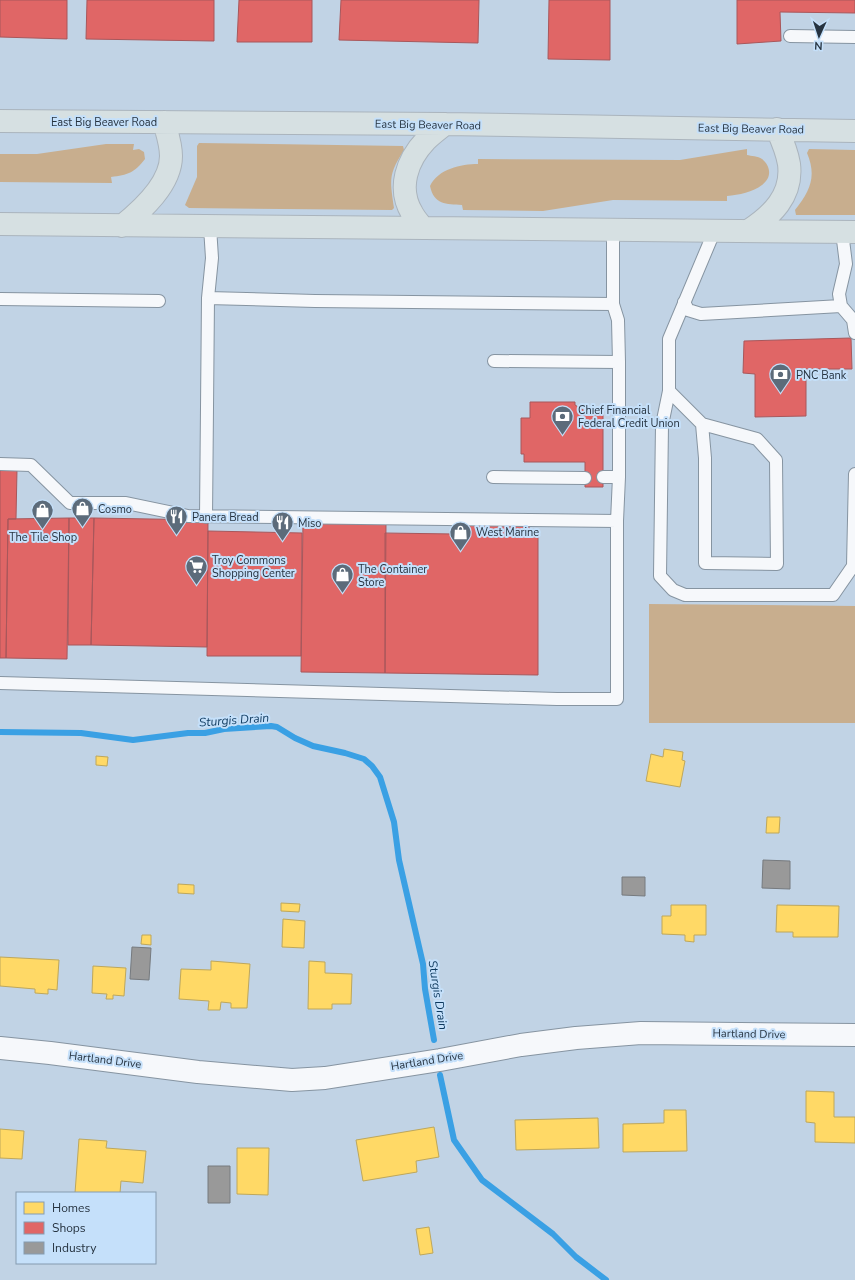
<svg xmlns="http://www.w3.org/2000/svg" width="855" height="1280" font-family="'Nunito Sans',sans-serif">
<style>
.green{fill:#c8ae8e}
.homes{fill:#ffd966;stroke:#bea75b}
.shops{fill:#e06666;stroke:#a8575b}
.industry{fill:#999;stroke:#767a7e}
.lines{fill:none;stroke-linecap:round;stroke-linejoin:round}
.stream{stroke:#3aa0e4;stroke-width:6}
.service-casing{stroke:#8694a1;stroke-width:14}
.minor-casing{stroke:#8694a1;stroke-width:24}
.primary-casing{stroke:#aab4bd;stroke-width:24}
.service{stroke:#f6f8fb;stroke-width:12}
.minor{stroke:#f6f8fb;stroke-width:22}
.primary{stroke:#d6e0e2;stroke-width:22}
.labels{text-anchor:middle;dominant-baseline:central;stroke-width:4;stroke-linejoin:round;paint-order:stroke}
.street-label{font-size:11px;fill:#263340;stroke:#c5e0fa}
.poi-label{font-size:11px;fill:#263340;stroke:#c5e0fa;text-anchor:start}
.water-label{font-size:12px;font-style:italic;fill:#0e395e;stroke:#c5e0fa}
</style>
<rect width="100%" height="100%" fill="#c1d3e5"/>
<path class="green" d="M199 143 403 146 404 150C388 175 390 180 394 208L392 210 189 208 185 205 197 177V146Z
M106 144H134L133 150 139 149 144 152 145 159C134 173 128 175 111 177L112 183 0 182V154H37Z
M747 149V155C751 156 758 156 762 159 771 166 772 178 762 185 753 192 739 195 727 196V201L613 200 543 211 463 210 462 205C446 204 434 205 430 186 438 169 461 164 478 164V159L680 160Z
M809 149 855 150V215H796L795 210C810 191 817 177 807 153Z
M649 604 855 606V723H649Z"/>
<path class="homes" d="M664 749 683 752 682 760 685 761 680 787 646 781 651 754 663 757Z
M96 756 108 757 107 766 96 765Z
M767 817H780L779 833H766Z
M178 884 194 885V894L178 893Z
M281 903 300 904 299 912 281 911Z
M671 905H706V935H694V942L685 941V935L662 934V916H671Z
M777 905 839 906 838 937H793V932H776Z
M283 919 305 921 304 948 282 947Z
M142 935H151V945L141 944Z
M0 957 59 960 57 990 48 989V994L35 993V989L0 986Z
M211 961 250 964 247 1008H231V1003L221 1002 220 1010H208L209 1001 179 999 181 969 211 970Z
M309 961 325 962V973L352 974 351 1004H332V1009H308Z
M93 966 126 968 124 996 113 995V999H106L107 994 92 993Z
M806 1091 834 1092V1117H855V1143L815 1142V1123L806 1122Z
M664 1110H686L687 1151 623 1152V1124L664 1123Z
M598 1118 599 1148 516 1150 515 1120Z
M434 1127 439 1157 416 1161 417 1172 363 1181 356 1140Z
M0 1129 24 1131 22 1159 0 1158Z
M79 1139 107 1141 106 1148 146 1151 143 1183 121 1181 120 1193H75Z
M237 1148H269L268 1195 237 1194Z
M429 1227 433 1253 420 1255 416 1229Z"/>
<path class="shops" d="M0 0H67V39L0 37Z
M87 0H214V41L86 39Z
M239 0H312V42H237Z
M341 0H479L478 43 339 40Z
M549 0H610V60L548 59Z
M737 0H855V13L780 12 781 41 737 44Z
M851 338 852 369H806V416L755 417V374L743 373 744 341Z
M530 402H575V405L588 413H603V487H585V462H524V454H521V418H530Z
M0 469H17L16 519H8L6 658H0Z
M69 518H94L91 645H68Z
M69 518 67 659 6 658 8 519Z
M94 518 208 520 207 647 91 645Z
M303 521 386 522 385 673 301 672Z
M454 524 529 526V535L538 536V675L385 673V533L454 534Z
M208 531 302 533 301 656H207Z"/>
<path class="industry" d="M763 860 790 861V889L762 888Z
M622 877H645V896L622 895Z
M132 947 151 948 149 980 130 979Z
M208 1166H230V1203H208Z"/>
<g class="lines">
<path class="stream" d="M0 732 81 733 133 740 188 733H205L224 729 271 726 277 727 295 738 313 746 345 753 364 759 372 766 380 777 394 822 399 860 423 964 425 989 434 1040
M440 1075 454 1140 482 1180 553 1234 576 1257 606 1280"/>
<defs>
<path id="service" d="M790 36 855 37
M714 232 669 339V391L662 425 660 576 673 590 685 595H833L853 566 855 474
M842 232 846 264 839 294 841 306 853 320 855 333
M208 298 315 301 613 304
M0 299 159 301
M684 302 688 310 701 314 841 306
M494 361 619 362
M669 391 702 424 705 458V563L777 564 776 460 757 439 702 424
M0 464 31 465 70 503H126L188 516 617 521
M493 477 585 478
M603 477H619
M206 517 208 298 212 258 210 227
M0 683 557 699H617V521L619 477V362L618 320 613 304V231"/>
<path id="minor" d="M0 1048 50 1053 198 1072 292 1080 325 1078 440 1060 521 1045 576 1038 641 1033 855 1035"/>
<path id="primary" d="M0 121 445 124 855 131
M0 224 855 232
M122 226C142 210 171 184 171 156 171 144 167 133 164 122
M423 228C419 223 415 219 412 213 397 188 407 160 426 140 432 134 439 129 445 124
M748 231C771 216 793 196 789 164 787 152 782 140 777 129"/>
</defs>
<use href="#service" class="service-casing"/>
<use href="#minor" class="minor-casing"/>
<use href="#primary" class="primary-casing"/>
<use href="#service" class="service"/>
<use href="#minor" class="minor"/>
<use href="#primary" class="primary"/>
</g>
<defs>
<symbol id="bank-pin" viewBox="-11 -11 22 30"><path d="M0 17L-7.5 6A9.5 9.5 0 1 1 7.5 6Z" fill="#5c6b7a" stroke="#c5e0fa"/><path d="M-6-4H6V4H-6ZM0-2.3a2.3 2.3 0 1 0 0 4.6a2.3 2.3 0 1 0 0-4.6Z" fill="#fff"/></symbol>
<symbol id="shop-pin" viewBox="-11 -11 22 30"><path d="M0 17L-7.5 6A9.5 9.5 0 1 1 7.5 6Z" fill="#5c6b7a" stroke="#c5e0fa"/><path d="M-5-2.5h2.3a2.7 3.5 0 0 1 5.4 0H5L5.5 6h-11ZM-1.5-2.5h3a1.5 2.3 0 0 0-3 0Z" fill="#fff"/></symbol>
<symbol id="restaurant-pin" viewBox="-11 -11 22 30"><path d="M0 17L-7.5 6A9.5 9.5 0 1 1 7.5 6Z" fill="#5c6b7a" stroke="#c5e0fa"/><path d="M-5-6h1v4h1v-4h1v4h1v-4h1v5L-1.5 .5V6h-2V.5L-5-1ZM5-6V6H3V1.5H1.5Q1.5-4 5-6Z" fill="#fff"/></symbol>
<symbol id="supermarket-pin" viewBox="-11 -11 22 30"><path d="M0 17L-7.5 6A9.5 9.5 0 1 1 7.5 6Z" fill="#5c6b7a" stroke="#c5e0fa"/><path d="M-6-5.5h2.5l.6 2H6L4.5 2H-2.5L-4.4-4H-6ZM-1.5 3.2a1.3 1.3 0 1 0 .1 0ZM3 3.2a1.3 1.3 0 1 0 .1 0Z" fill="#fff"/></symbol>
</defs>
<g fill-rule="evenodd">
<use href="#bank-pin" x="768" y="362" width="25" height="34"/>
<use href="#bank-pin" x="550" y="404" width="25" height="34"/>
<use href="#shop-pin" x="70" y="496" width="25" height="34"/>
<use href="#shop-pin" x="30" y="498" width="25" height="34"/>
<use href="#restaurant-pin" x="164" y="504" width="25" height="34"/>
<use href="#restaurant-pin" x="270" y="510" width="25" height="34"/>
<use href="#shop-pin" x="448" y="520" width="25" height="34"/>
<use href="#supermarket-pin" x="184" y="554" width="25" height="34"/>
<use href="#shop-pin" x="330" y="562" width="25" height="34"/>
</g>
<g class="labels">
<g class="street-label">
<text x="104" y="122">East Big Beaver Road</text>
<text transform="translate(428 125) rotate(1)">East Big Beaver Road</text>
<text transform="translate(751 129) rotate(1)">East Big Beaver Road</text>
<text transform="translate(749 1034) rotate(1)">Hartland Drive</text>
<text transform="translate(105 1060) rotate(7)">Hartland Drive</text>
<text transform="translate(427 1061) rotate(-9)">Hartland Drive</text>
</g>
<g class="poi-label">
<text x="796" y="375">PNC Bank</text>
<text x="578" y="410">Chief Financial<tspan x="578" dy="13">Federal Credit Union</tspan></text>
<text x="98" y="509">Cosmo</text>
<text x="192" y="517">Panera Bread</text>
<text x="298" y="523">Miso</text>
<text x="476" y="532">West Marine</text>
<text x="43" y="537" text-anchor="middle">The Tile Shop</text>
<text x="212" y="560">Troy Commons<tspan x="212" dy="13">Shopping Center</tspan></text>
<text x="358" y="569">The Container<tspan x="358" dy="13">Store</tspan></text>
</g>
<g class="water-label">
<text transform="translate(234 720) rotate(-4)">Sturgis Drain</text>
<text transform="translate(438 995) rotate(81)">Sturgis Drain</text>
</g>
</g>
<rect x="16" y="1192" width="140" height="72" fill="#c5e0fa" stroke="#859bb0"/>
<rect x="24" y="1202" width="20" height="12" fill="#ffd966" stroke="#859bb0"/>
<text x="52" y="1212" font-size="12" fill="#263340">Homes</text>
<rect x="24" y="1222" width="20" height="12" fill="#e06666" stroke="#859bb0"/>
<text x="52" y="1232" font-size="12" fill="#263340">Shops</text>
<rect x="24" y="1242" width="20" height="12" fill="#999999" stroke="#859bb0"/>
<text x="52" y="1252" font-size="12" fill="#263340">Industry</text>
<g transform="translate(819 36) rotate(183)" stroke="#c5e0fa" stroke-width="3" paint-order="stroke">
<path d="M0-3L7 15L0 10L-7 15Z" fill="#263340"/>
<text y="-6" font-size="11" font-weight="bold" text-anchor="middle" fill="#263340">N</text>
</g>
</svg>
